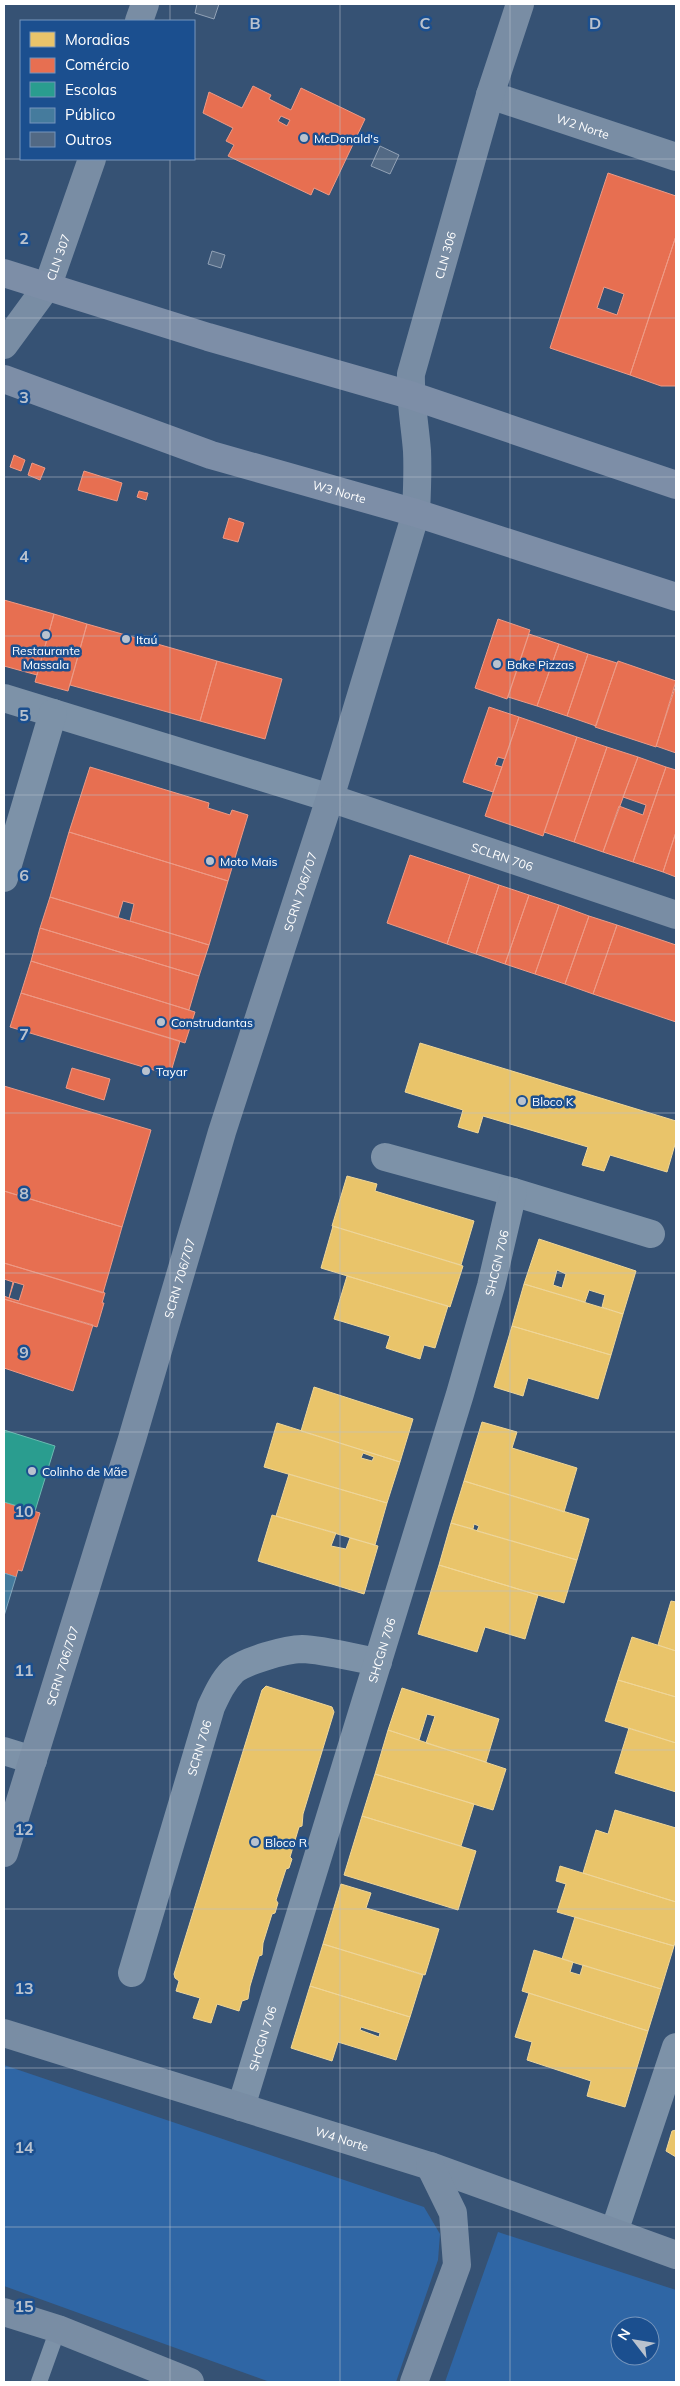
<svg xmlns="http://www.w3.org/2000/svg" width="680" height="2386" font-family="Mulish,sans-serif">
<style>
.green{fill:#2f66a5;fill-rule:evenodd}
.homes{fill:#e9c46a;stroke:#f0d697;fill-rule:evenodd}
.shops{fill:#e76f51;stroke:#ee9a85;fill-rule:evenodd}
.schools{fill:#2a9d8f;stroke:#6abab1}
.public{fill:#457b9d;stroke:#7da3ba}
.building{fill:#526984;stroke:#92a2b6}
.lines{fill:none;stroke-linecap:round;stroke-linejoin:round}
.lane{stroke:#7d92a8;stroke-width:16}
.street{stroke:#7d92a8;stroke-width:28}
.secondary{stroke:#798da4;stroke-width:28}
.primary{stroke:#7d8ea7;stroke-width:28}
.grid{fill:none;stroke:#b9c2ce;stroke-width:1;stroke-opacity:0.55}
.poi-dot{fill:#b9c2ce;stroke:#1b4f8f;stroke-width:2}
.labels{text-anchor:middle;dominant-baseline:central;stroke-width:5;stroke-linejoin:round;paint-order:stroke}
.street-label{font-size:12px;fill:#fff;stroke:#1b4f8f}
.poi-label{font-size:12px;fill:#fff;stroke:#1b4f8f;text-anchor:start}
.grid-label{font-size:16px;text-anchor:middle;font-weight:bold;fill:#b9c2ce;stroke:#1b4f8f;stroke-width:5;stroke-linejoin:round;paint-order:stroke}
</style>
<rect width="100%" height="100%" fill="#365274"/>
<path class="green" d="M4 2065 424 2207 440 2234 438 2260 396 2382H270L4 2286Z
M498 2232 676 2290V2382H445ZM620 2326H650V2356H620Z"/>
<path class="homes" d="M420 1043 676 1121V1141L667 1172 610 1155 604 1171 582 1165 588 1147 483 1116 478 1133 458 1127 463 1110 405 1092Z
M347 1176 377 1184 375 1191 474 1221 461 1265 332 1226Z
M333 1226 463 1266 450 1307 321 1268Z
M539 1239 636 1271 623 1314 602 1307 605 1295 589 1290 585 1302 524 1284ZM557 1270 566 1274 562 1288 553 1285Z
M347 1276 448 1306 435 1348 424 1345 420 1359 386 1348 390 1336 334 1319Z
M524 1284 623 1314 611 1355 512 1326Z
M512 1326 611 1355 598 1399 528 1378 523 1396 494 1387Z
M314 1387 413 1419 400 1462 301 1431Z
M482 1422 517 1432 512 1448 577 1468 564 1512 464 1481Z
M277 1423 400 1462 387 1503 264 1467ZM363 1453 374 1457 372 1461 361 1458Z
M289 1474 387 1503 375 1545 276 1516Z
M464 1481 589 1519 577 1560 477 1531 479 1526 474 1524 473 1529 451 1523Z
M272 1515 336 1533 331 1546 346 1549 350 1538 378 1546 364 1594 258 1561Z
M451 1523 577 1560 564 1603 439 1565Z
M439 1565 538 1595 525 1639 485 1627 477 1652 418 1634Z
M671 1601 676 1602V1651L658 1645Z
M632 1637 676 1651V1697L618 1680Z
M618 1680 676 1697V1743L605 1721Z
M266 1686 332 1707 334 1712 303 1814 302 1826 299 1827 290 1857 292 1859 289 1868 286 1869 276 1900 278 1903 275 1913 272 1914 263 1943 262 1955 259 1956 250 1986 248 1999 242 2001 239 2011 217 2004 211 2023 193 2018 200 1998 176 1991 179 1981 175 1978 174 1974 262 1690Z
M402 1688 499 1719 486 1762 426 1743 435 1716 427 1714 419 1740 388 1730Z
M629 1728 676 1743V1792L615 1773Z
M388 1730 506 1769 493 1810 375 1774Z
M375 1774 474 1804 461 1846 362 1816Z
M615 1810 676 1828V1902L583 1873 596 1830 608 1834Z
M362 1816 476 1851 458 1910 344 1875Z
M560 1866 676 1902V1939L674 1946 557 1912 566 1884 556 1881Z
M341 1884 371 1893 366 1908 439 1929 425 1975 323 1944Z
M575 1917 674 1946 661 1989 562 1959Z
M323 1944 423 1975 410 2017 310 1986Z
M534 1950 573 1962 570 1972 580 1975 583 1965 661 1989 648 2031 522 1991Z
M310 1986 410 2017 396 2060 338 2042 332 2061 291 2048ZM361 2027 380 2033 379 2037 360 2030Z
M529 1993 648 2031 625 2107 587 2096 591 2081 527 2060 532 2042 515 2037Z
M676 2130V2157L666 2151 672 2131Z"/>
<path class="shops" d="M253 86 271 95 269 99 291 110 301 88 365 119 329 195 314 188 311 195 228 156 234 145 226 141 233 128 203 113 209 92 242 108ZM281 116 290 120 287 126 278 121Z
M608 173 676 196V236L630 375 550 348ZM604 287 624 294 617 315 597 308Z
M676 236V386H661L630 375Z
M14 455 25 460 21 471 10 467Z
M32 463 45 468 40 480 28 475Z
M84 471 122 483 117 501 78 490Z
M139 491 148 493 146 500 137 497Z
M229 518 244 523 238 542 223 538Z
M4 600 54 614 37 675 4 666Z
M54 614 87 624 68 691 35 682Z
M498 619 530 630 507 699 475 688Z
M87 624 217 661 200 721 70 685Z
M529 634 559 644 537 706 508 697Z
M559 644 588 654 567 716 537 706Z
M588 654 617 663 596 726 567 716Z
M217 661 282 679 265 739 200 721Z
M618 661 676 681 656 747 595 727Z
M676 685V753L656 746Z
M489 707 519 717 505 759 498 757 495 765 502 767 493 792 463 782Z
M519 717 577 737 543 836 485 816Z
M577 737 607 747 574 842 544 832Z
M607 747 638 757 603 852 574 842Z
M638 757 666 767 633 862 603 852 619 806 643 815 646 805 623 797Z
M90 767 209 803 208 808 230 815 232 810 248 815 228 881 69 832Z
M666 767 676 770V832L663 872 633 862Z
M69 832 228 881 209 945 130 921 134 904 123 901 118 918 50 897Z
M676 832V877L663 872Z
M410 855 470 875 447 944 387 923Z
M470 875 499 885 476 954 447 944Z
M499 885 529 895 505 964 476 954Z
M529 895 559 905 535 974 505 964Z
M50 897 209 945 199 976 40 928Z
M559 905 589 916 565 984 535 974Z
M589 916 617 925 593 994 565 984Z
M617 925 676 945V1022L593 994Z
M40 928 199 976 189 1010 31 961Z
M31 961 195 1012 185 1043 21 993Z
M21 993 180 1041 170 1075 10 1027Z
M72 1068 110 1079 104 1100 66 1088Z
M4 1086 151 1130 122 1227 4 1191Z
M4 1191 122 1227 103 1293 4 1263Z
M4 1263 105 1293 102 1303H104L97 1327 4 1299V1296L9 1298 13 1282 4 1279V1282ZM14 1282 24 1285 19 1301 9 1298Z
M4 1299 93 1325 73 1391 4 1368Z
M4 1502 40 1513 22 1571 18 1570 16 1577 4 1573Z"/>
<path class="schools" d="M4 1430 55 1446 35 1511 4 1502Z"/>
<path class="public" d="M4 1573 16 1577 4 1616Z"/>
<path class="building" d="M197 4H219L214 19 195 13Z
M380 146 399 155 390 174 371 166Z
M212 251 225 255 221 268 208 264Z"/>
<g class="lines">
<path class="lane" d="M39 2382 58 2329"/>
<g class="street">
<path d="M4 698 330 798"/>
<path d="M4 878 53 713"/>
<path d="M385 1157 513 1192 651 1234"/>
<path d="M4 1751 33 1760"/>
<path id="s1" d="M132 1973 211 1707C217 1694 223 1681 233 1671 245 1661 286 1649 302 1649 327 1650 353 1658 378 1662"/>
<path id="s2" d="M241 2107 460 1394 491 1286 513 1192"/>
<path d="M614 2232 676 2047"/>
</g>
<g class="secondary">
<path d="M139 21 145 4"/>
<path id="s3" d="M490 95 676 157"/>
<path id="s4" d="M4 345 48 285 92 159"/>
<path id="s5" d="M330 798 676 915"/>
<path id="s6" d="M4 1853 132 1439 222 1132 330 798 416 513C417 492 418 472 417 451 415 425 410 401 411 374L490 95 520 4"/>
<path id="s7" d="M4 2033 430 2166 676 2255"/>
<path d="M4 2312 58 2329 190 2382"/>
<path d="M414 2382 457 2265 453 2213 430 2166"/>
</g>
<g class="primary">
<path d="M4 273 208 337 410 395 676 485"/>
<path id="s8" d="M4 379 211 455 416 513 676 597"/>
</g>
</g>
<path class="grid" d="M170 4V21M340 4V2382M510 4V2382M4 159H676M170 159V2382M4 318H676M4 477H676M4 636H676M4 795H676M4 954H676M4 1113H676M4 1273H676M4 1432H676M4 1591H676M4 1750H676M4 1909H676M4 2068H676M4 2227H676"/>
<g class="poi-dot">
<circle cx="304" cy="138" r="5"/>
<circle cx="46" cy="635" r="5"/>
<circle cx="126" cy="639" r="5"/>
<circle cx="497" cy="664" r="5"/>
<circle cx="210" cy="861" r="5"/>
<circle cx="161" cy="1022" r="5"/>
<circle cx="146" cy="1071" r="5"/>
<circle cx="522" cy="1101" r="5"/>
<circle cx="32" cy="1471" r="5"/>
<circle cx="255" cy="1842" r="5"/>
</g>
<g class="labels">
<g class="street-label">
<text stroke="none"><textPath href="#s3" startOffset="98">W2 Norte</textPath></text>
<text stroke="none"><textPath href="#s6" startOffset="1665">CLN 306</textPath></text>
<text stroke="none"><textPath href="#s4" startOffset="104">CLN 307</textPath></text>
<text stroke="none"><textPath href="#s8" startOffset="354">W3 Norte</textPath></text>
<text stroke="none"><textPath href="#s5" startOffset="182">SCLRN 706</textPath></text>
<text stroke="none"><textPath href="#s6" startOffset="1006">SCRN 706/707</textPath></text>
<text stroke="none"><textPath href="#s2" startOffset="882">SHCGN 706</textPath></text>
<text stroke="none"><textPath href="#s6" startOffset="601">SCRN 706/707</textPath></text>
<text stroke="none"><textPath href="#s2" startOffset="478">SHCGN 706</textPath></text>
<text stroke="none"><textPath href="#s6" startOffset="196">SCRN 706/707</textPath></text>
<text stroke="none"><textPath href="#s1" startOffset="235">SCRN 706</textPath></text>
<text stroke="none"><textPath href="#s2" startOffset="72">SHCGN 706</textPath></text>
<text stroke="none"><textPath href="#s7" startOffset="354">W4 Norte</textPath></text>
</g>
<g class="poi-label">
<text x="314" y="138">McDonald's</text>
<text x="136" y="639">Itaú</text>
<text x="46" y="650" text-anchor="middle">Restaurante<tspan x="46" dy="14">Massala</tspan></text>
<text x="507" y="664">Bake Pizzas</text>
<text x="220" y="861">Moto Mais</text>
<text x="171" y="1022">Construdantas</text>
<text x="156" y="1071">Tayar</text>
<text x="532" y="1101">Bloco K</text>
<text x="42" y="1471">Colinho de Mãe</text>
<text x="265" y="1842">Bloco R</text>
</g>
</g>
<g class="grid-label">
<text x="255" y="29">B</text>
<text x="425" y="29">C</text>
<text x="595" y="29">D</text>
<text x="24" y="244">2</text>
<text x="24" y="403">3</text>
<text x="24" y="562">4</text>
<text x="24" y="721">5</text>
<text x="24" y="881">6</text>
<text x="24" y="1040">7</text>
<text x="24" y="1199">8</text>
<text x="24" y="1358">9</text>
<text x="24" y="1517">10</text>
<text x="24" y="1676">11</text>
<text x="24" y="1835">12</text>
<text x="24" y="1994">13</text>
<text x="24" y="2153">14</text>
<text x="24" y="2312">15</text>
</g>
<rect width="680" height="2386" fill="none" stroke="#ffffff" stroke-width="10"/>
<rect x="20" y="20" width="175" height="140" fill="#1b4f8f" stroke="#7695bc"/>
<rect x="30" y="32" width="25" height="15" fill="#e9c46a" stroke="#7695bc"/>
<text x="65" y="45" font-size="15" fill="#ffffff">Moradias</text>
<rect x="30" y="58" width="25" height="15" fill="#e76f51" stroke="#7695bc"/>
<text x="65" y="70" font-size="15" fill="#ffffff">Comércio</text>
<rect x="30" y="82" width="25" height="15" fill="#2a9d8f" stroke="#7695bc"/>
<text x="65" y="95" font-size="15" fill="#ffffff">Escolas</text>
<rect x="30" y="108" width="25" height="15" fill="#457b9d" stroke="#7695bc"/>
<text x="65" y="120" font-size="15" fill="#ffffff">Público</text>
<rect x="30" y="132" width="25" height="15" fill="#526984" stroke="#7695bc"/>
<text x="65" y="145" font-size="15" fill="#ffffff">Outros</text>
<g transform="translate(635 2341) rotate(301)"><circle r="24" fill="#1b4f8f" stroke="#7695bc"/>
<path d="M0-4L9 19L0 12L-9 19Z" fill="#b9c2ce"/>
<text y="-8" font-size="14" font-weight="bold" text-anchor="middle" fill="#ffffff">N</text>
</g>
</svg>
